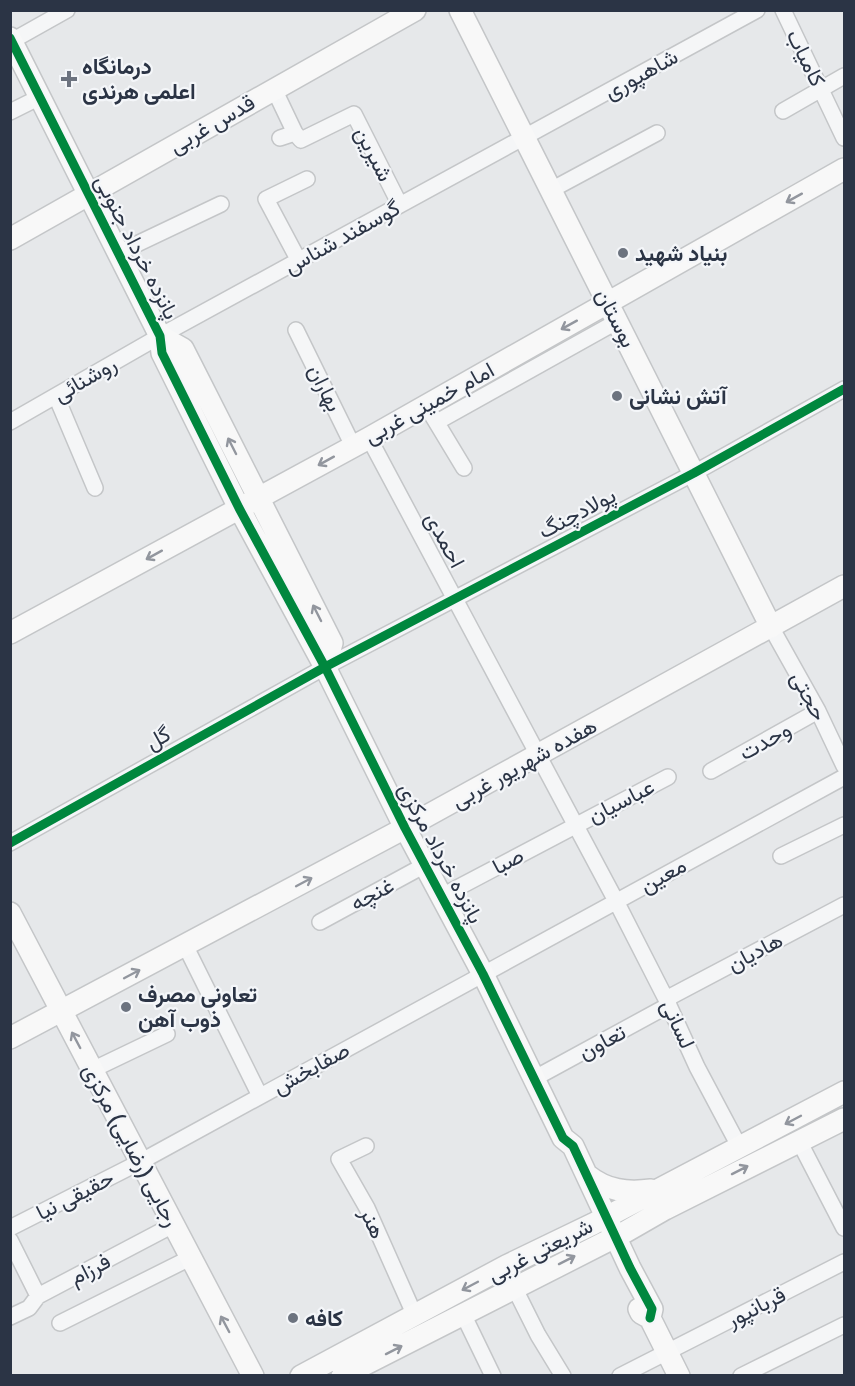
<svg xmlns="http://www.w3.org/2000/svg" width="855" height="1386" font-family="Signika,Vazirmatn,sans-serif">
<style>
.lines{fill:none;stroke-linecap:round;stroke-linejoin:round}
.street-casing{stroke:#c4c6c8;stroke-width:18}
.secondary-casing{stroke:#c4c6c8;stroke-width:24}
.street{stroke:#f5f6f7;stroke-width:15}
.secondary{stroke:#f8f8f8;stroke-width:21}
.cycleway-casing{stroke:#f4f6f9;stroke-width:13}
.cycleway{stroke:#00873e;stroke-width:9}
.oneway{stroke:#92969e}
.poi-dot{fill:#6c737f;stroke:#f4f6f9;stroke-width:2}
.labels{text-anchor:middle;dominant-baseline:central;stroke-width:4.5;stroke-linejoin:round;paint-order:stroke}
.street-label{font-size:22px;fill:#2b3445;stroke:#f4f6f9}
.poi-label{font-size:22px;font-weight:bold;fill:#2b3445;stroke:#f4f6f9;text-anchor:start}
</style>
<rect width="100%" height="100%" fill="#e6e8ea"/>
<g class="lines">
<defs>
<path id="street" d="M783 10 844 138
M10 42 67 10
M274 89 295 133
M783 111 844 76
M10 112 40 97
M280 138 295 133 301 140 354 114 400 205
M551 190 657 133
M118 253 221 204
M299 261 266 199 307 179
M296 330 353 446
M56 396 95 488
M432 415 464 468
M10 422 160 336 757 10
M437 422 618 321
M369 438 616 901 666 999 697 1067 740 1148
M771 627 818 711 844 766
M711 771 818 711
M10 843 325 667 694 473 844 389
M781 856 844 825
M442 896 668 777
M320 922 425 865
M185 945 260 1096
M666 999 844 905
M92 1070 167 1034
M535 1078 669 1005
M799 1141 844 1228
M366 1146 339 1159 367 1208 415 1316
M10 1228 140 1162 844 777
M10 1240 38 1296
M514 1287 538 1335 563 1376
M463 1314 493 1376
M10 1317 29 1308 38 1296 173 1225
M60 1323 190 1258
M620 1376 844 1262
M741 1376 844 1325"/>
<path id="secondary" d="M460 10 771 627
M10 38 160 336 162 353 239 508 325 667 405 828 483 974 563 1138 573 1146 630 1268 652 1309 650 1318
M10 239 415 10
M160 336 183 349 332 643 325 667
M10 633 369 438 844 169
M10 913 253 1376
M10 1038 405 828 844 586
M587 1175C607 1191 627 1193 651 1190
M639 1309 641 1313 650 1318 679 1376
M301 1376 506 1266 593 1224 844 1092
M342 1376 625 1232 665 1209 844 1119"/>
</defs>
<use href="#street" class="street-casing"/>
<use href="#secondary" class="secondary-casing"/>
<use href="#street" class="street"/>
<use href="#secondary" class="secondary"/>
<defs>
<path id="cycleway" d="M10 38 160 336 162 353 239 508 325 667 405 828 483 974 563 1138 573 1146 630 1268 652 1309 650 1318
M10 843 325 667 694 473 844 389"/>
</defs>
<use href="#cycleway" class="cycleway-casing"/>
<use href="#cycleway" class="cycleway"/>
</g>
<defs><path id="oneway-shaft" d="M-6 0H5M1.5-3L5.5 0L1.5 3" fill="none" stroke-width="1.6" stroke-linecap="round" stroke-linejoin="round" transform="scale(1.5)"/></defs>
<g class="oneway">
<use href="#oneway-shaft" transform="translate(794 198) rotate(151)"/>
<use href="#oneway-shaft" transform="translate(569 325) rotate(151)"/>
<use href="#oneway-shaft" transform="translate(232 446) rotate(-117)"/>
<use href="#oneway-shaft" transform="translate(326 461) rotate(151)"/>
<use href="#oneway-shaft" transform="translate(154 555) rotate(151)"/>
<use href="#oneway-shaft" transform="translate(317 613) rotate(-117)"/>
<use href="#oneway-shaft" transform="translate(304 882) rotate(-28)"/>
<use href="#oneway-shaft" transform="translate(132 974) rotate(-28)"/>
<use href="#oneway-shaft" transform="translate(76 1040) rotate(-118)"/>
<use href="#oneway-shaft" transform="translate(793 1120) rotate(152)"/>
<use href="#oneway-shaft" transform="translate(740 1170) rotate(-27)"/>
<use href="#oneway-shaft" transform="translate(567 1260) rotate(-27)"/>
<use href="#oneway-shaft" transform="translate(470 1286) rotate(152)"/>
<use href="#oneway-shaft" transform="translate(225 1324) rotate(-118)"/>
<use href="#oneway-shaft" transform="translate(394 1350) rotate(-27)"/>
</g>
<g class="poi-dot">
<path d="M66 70h6v6h6v6h-6v6h-6v-6h-6v-6h6z"/>
<circle cx="623" cy="253" r="6"/>
<circle cx="617" cy="396" r="6"/>
<circle cx="126" cy="1007" r="6"/>
<circle cx="293" cy="1318" r="6"/>
</g>
<g class="labels">
<g class="street-label">
<text transform="translate(806 58) rotate(64)">کامیاب</text>
<text transform="translate(641 74) rotate(-29)">شاهپوری</text>
<text transform="translate(212 124) rotate(-30)">قدس غربی</text>
<text transform="translate(374 154) rotate(63)">شیرین</text>
<text transform="translate(342 237) rotate(-29)">گوسفند شناس</text>
<text transform="translate(137 247) rotate(63)">پانزده خرداد جنوبی</text>
<text transform="translate(616 318) rotate(63)">بوستان</text>
<text transform="translate(85 379) rotate(-30)">روشنائی</text>
<text transform="translate(325 388) rotate(64)">بهاران</text>
<text transform="translate(429 403) rotate(-29)">امام خمینی غربی</text>
<text transform="translate(577 513) rotate(-28)">پولادچنگ</text>
<text transform="translate(445 540) rotate(62)">احمدی</text>
<text transform="translate(809 696) rotate(62)">حجتی</text>
<text transform="translate(158 738) rotate(-29)">گل</text>
<text transform="translate(765 741) rotate(-29)">وحدت</text>
<text transform="translate(524 763) rotate(-29)">هفده شهریور غربی</text>
<text transform="translate(621 801) rotate(-27)">عباسیان</text>
<text transform="translate(441 853) rotate(62)">پانزده خرداد مرکزی</text>
<text transform="translate(508 861) rotate(-28)">صبا</text>
<text transform="translate(663 875) rotate(-29)">معین</text>
<text transform="translate(372 894) rotate(-28)">غنچه</text>
<text transform="translate(755 952) rotate(-28)">هادیان</text>
<text transform="translate(678 1024) rotate(65)">لسانی</text>
<text transform="translate(602 1042) rotate(-28)">تعاون</text>
<text transform="translate(311 1068) rotate(-29)">صفابخش</text>
<text transform="translate(131 1145) rotate(62)">رجایی (رضایی) مرکزی</text>
<text transform="translate(75 1195) rotate(-27)">حقیقی نیا</text>
<text transform="translate(373 1223) rotate(65)">هنر</text>
<text transform="translate(540 1250) rotate(-27)">شریعتی غربی</text>
<text transform="translate(90 1269) rotate(-27)">فرزام</text>
<text transform="translate(756 1307) rotate(-27)">قربانپور</text>
</g>
<g class="poi-label">
<text x="82" y="66">درمانگاه<tspan x="82" dy="25">اعلمی هرندی</tspan></text>
<text x="635" y="253">بنیاد شهید</text>
<text x="629" y="396">آتش نشانی</text>
<text x="138" y="994">تعاونی مصرف<tspan x="138" dy="25">ذوب آهن</tspan></text>
<text x="305" y="1318">کافه</text>
</g>
</g>
<rect width="855" height="1386" fill="none" stroke="#2b3445" stroke-width="24"/>
</svg>
